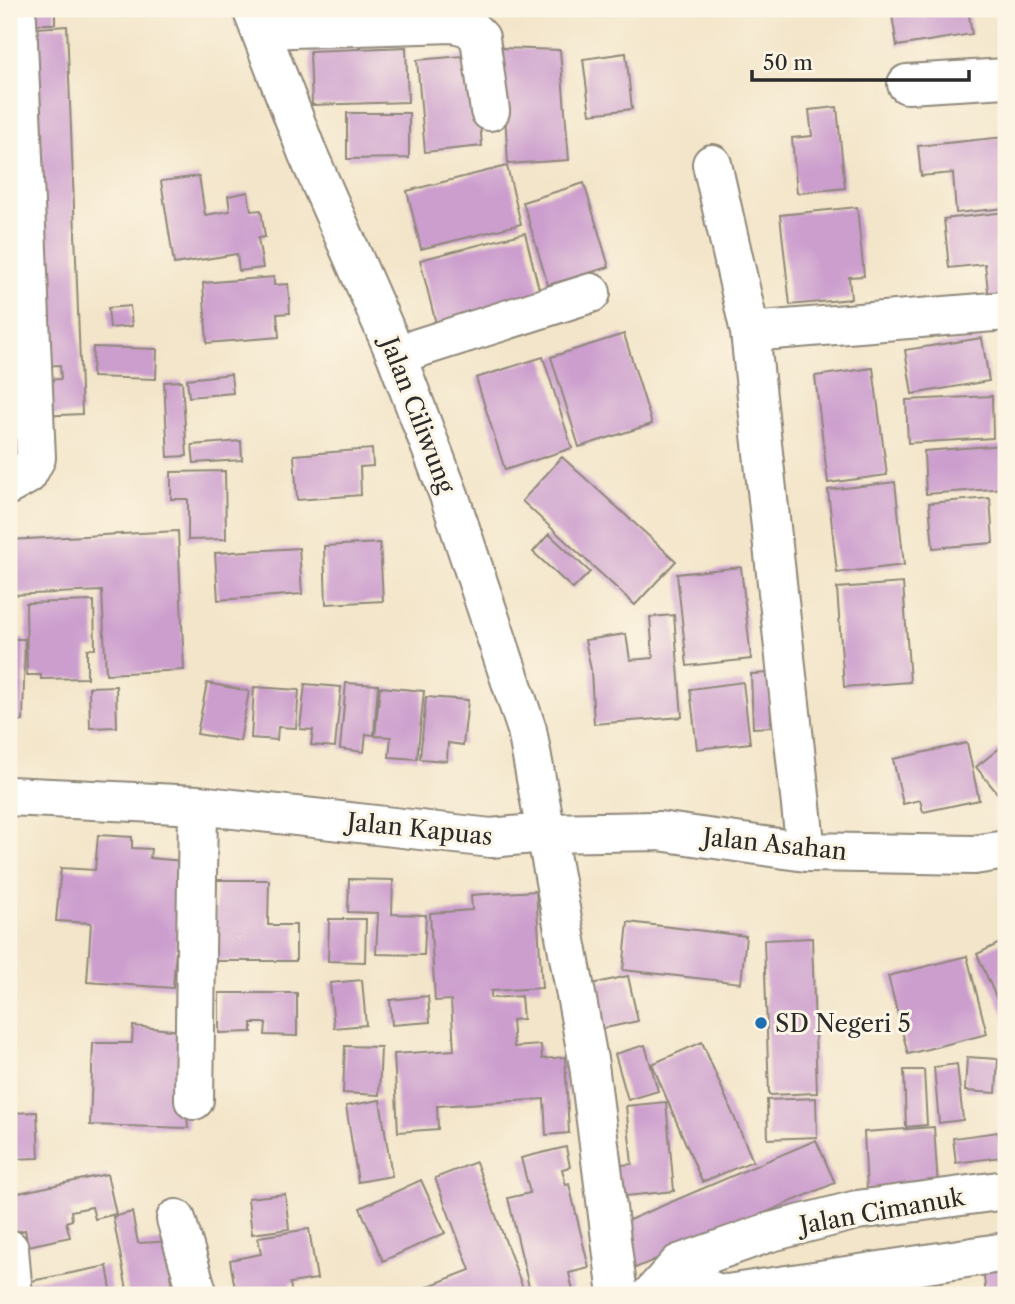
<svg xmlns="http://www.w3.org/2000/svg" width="1015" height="1304" font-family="'Libre Caslon Text',serif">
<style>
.building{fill:#cc9ece}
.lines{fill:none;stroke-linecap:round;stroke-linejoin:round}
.minor-casing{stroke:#8f887a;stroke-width:42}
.minor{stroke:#fff;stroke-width:38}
.poi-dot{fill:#1f6fb2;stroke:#fcf5e5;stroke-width:2.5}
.labels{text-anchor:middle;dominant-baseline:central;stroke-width:6;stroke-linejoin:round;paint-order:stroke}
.street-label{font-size:24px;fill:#2b2b2b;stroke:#fcf5e5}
.poi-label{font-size:24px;fill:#2b2b2b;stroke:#fcf5e5;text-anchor:start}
</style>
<rect width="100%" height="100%" fill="#fcf5e5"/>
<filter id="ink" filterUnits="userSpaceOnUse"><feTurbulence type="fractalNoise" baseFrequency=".0143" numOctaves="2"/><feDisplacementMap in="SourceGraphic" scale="14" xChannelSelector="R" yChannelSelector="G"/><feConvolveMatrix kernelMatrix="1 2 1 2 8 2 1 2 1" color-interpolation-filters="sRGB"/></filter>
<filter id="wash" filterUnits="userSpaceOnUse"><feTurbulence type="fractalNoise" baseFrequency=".00686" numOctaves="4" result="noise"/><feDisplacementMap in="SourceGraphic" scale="28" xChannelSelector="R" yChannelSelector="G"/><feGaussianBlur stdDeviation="1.57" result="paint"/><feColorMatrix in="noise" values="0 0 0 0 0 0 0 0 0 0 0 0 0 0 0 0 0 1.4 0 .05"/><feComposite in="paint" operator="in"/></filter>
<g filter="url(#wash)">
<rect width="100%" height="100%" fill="#f3e5c9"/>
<g id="blocks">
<path class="building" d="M21 9H55V24H21Z
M891 9H968L972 34 897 46Z
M67 26 82 414 39 416 37 380 61 379 60 365 35 366 22 29Z
M406 47 408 102 312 105 310 51Z
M501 48 560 50 569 160 508 164Z
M626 53 632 109 590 114 583 59Z
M474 55 482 146 425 152 417 60Z
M837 107 845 188 797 193 792 138 812 136 809 110Z
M347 113H409V158L347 159Z
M1004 137 1006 208 956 213 953 173 921 176 918 146Z
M507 166 521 224 421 249 407 191Z
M199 176 205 215 230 211 228 196 248 192 251 211 261 210 265 237 258 238 263 268 239 271 237 254 174 264 161 181Z
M584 183 609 267 548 285 523 202Z
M857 207 864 276 849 277 851 299 790 305 780 215Z
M1006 212V298L989 300 985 264 949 268 944 219Z
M525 233 543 305 438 332 420 260Z
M274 277V285L288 284 290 313 277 314 279 337 207 343 203 283Z
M130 306 132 326 110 328 108 308Z
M624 334 652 424 579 447 551 357Z
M982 338 989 381 912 394 905 350Z
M93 347 157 349 156 379 92 377Z
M543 357 572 448 505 470 476 378Z
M873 368 887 475 828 483 815 376Z
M231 374 233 393 189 397 187 379Z
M182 381 187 456 168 457 164 382Z
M992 396 993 438 908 443 906 400Z
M241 441 242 460 194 463 192 445Z
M1004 445 1006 488 926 494 924 451Z
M372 449 373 466 360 467 361 495 297 500 294 455Z
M562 457 676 561 635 605 522 501Z
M225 471 226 539 188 540V499H171V472Z
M895 482 904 565 837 573 828 490Z
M990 498 993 543 933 548 929 503Z
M178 531 184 670 106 674 102 591 9 595V540Z
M549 534 590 572 573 589 533 552Z
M380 543 383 601 326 604 324 546Z
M299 548 302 594 218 600 215 553Z
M741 567 751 659 687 666 677 574Z
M903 583 910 682 844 687 837 588Z
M94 601 95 649H87V678L41 679V675H27L26 603Z
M674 615 682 717 594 724 591 670 585 640 626 634 630 660 653 658 650 617Z
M9 639H25L23 721H9Z
M770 673 771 727 753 728 751 674Z
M743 682 750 743 697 749 690 689Z
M207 683 249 691 240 741 197 734Z
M346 683 378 685 374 735 366 734 364 752 340 749Z
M305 684 341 687 335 747 311 745 313 730 300 729Z
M116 686 117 727 90 728 89 687Z
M254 687 299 690 296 728 278 727 277 740 251 738Z
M380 687 424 691 417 759 389 757 391 737 375 736Z
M426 697 468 700 463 745 448 743 447 761 420 759Z
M967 743 979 800 923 812 920 800 903 804 893 759Z
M1006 743V804L976 767Z
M98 835 132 837V848L151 849 150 858 183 861 173 988 87 982 91 923 56 921 61 868 95 870Z
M9 860H14L11 917H9Z
M349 879 393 880 392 914 426 915 424 955 376 954 378 913 348 912Z
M216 880H269L268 925H296V961H215Z
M536 891 542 988 491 991V998L521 996 523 1019 512 1020 514 1047 541 1045 542 1059 565 1057 569 1133 546 1135 544 1099 437 1106 438 1129 398 1132 394 1054 454 1050 451 1000 435 1001 430 913 472 910 471 895Z
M329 919H366L365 962 328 961Z
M628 922 746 936 741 983 623 970Z
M812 938 817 1093 769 1095 764 940Z
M1006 940V1020L977 954Z
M967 956 987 1034 908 1054 888 976Z
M628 976 638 1021 587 1032 578 987Z
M362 980 366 1025 334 1028 330 983Z
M219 993H297V1036L265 1035 266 1023H252V1032L219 1033Z
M428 996 430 1022 392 1025 390 1000Z
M133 1026 181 1031 188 1128 90 1125 93 1043H132Z
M702 1042 753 1161 702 1182 652 1064Z
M645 1045 658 1091 628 1100 615 1054Z
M345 1046 381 1047 379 1095 343 1093Z
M967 1057 998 1059 996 1093 965 1091Z
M957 1064 963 1120 939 1123 934 1067Z
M904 1070H924L927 1125 906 1127Z
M816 1098 817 1137 768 1139 767 1100Z
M380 1100 392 1176 358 1182 346 1106Z
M666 1102 674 1191 616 1197 613 1166 632 1164 626 1106Z
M37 1112 39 1158 9 1159V1113Z
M934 1127 938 1186 867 1191 864 1132Z
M998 1132 1002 1157 956 1163 953 1138Z
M816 1140 835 1183 633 1269 615 1226Z
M566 1147 570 1167 562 1169 566 1185 569 1184 589 1268 569 1273 574 1295H531L508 1198 530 1193 521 1158Z
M476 1162 521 1283 526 1295H429L426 1287 470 1270 435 1178Z
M107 1174 116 1214 95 1219 92 1207 71 1211 72 1220 66 1222 70 1237 28 1246 25 1230 14 1233 9 1195Z
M421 1180 445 1233 383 1261 360 1208Z
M285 1194 289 1229 252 1234 248 1198Z
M132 1212 138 1243 175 1241 182 1271 170 1275 174 1295H128L113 1217Z
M309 1229 317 1279 290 1283 292 1295H236L230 1260 261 1254 258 1237Z
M107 1266 112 1295H18L16 1284Z
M1006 1266V1295H986L983 1269Z"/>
</g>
</g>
<g filter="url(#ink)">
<use href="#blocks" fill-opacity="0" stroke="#8f887a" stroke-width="2"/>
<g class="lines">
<defs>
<path id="minor" d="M252 9 307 152 396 355 450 498 527 730 589 1065 618 1295
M9 10 17 19 36 458 27 475 9 485
M260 29 453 23 469 27 480 38 490 111
M907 84 1006 78
M712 164 750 332 806 852
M750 332 1006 311
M396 355 591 293
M9 796 198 805 491 838 544 833 659 831 806 852 974 855 1006 850
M194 1100 198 805
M176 1219 198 1295
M9 1249 13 1295
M679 1264C694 1278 705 1294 727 1294L1006 1252
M651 1295 679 1264 767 1233 857 1210 1006 1190"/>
</defs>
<use href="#minor" class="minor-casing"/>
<use href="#minor" class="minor"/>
</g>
</g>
<circle class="poi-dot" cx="761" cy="1023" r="7"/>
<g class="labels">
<g class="street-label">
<text transform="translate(418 415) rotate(69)">Jalan Ciliwung</text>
<text transform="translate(420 829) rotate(6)">Jalan Kapuas</text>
<text transform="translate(775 844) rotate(6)">Jalan Asahan</text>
<text transform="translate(882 1211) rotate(-10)">Jalan Cimanuk</text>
</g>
<g class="poi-label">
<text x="775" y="1023">SD Negeri 5</text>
</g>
</g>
<rect width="1015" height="1304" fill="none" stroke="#fcf5e5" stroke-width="35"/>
<path d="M752 70v10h217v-10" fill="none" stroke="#2b2b2b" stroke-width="3.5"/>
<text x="763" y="70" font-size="21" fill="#2b2b2b" stroke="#fcf5e5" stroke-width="5" paint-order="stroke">50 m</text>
</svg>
